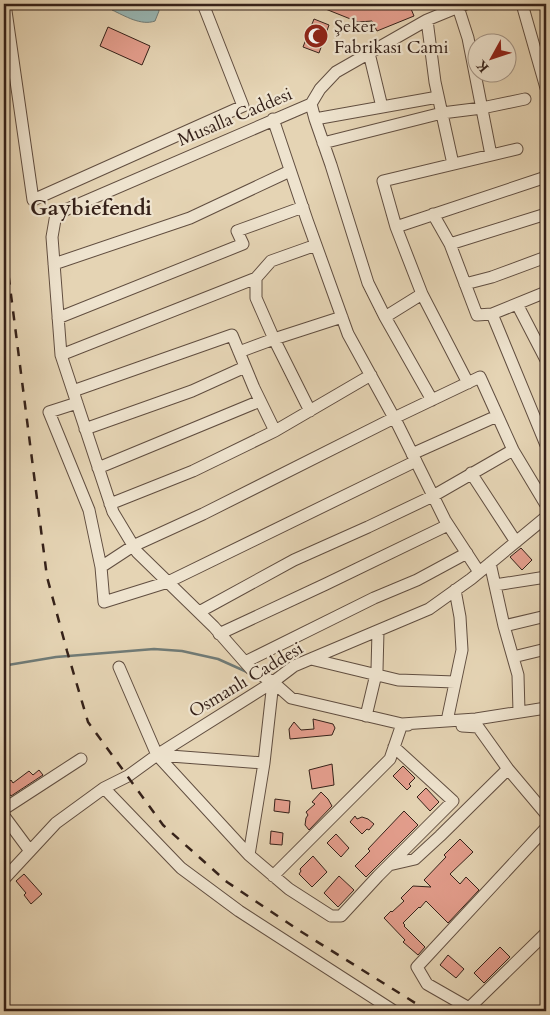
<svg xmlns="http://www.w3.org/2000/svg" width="550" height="1015" font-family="Cardo,serif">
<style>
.water{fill:#98b7b5;stroke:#707b77}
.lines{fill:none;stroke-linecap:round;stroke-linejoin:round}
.stream{stroke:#707b77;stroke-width:2.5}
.building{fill:#e49e8d;stroke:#352119}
.minor-casing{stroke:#614e40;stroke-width:13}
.minor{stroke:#eee3ce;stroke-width:11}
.rail{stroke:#352119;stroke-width:2.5;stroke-dasharray:9 9;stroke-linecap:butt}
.labels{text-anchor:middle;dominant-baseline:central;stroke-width:4.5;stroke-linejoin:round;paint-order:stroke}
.poi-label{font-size:18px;fill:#352119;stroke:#eee3ce;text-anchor:start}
.street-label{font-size:18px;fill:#352119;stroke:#eee3ce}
.district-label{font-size:22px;font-weight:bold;fill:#352119;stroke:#eee3ce}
</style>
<rect width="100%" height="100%" fill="#e5d4b4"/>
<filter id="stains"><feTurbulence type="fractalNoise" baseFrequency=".004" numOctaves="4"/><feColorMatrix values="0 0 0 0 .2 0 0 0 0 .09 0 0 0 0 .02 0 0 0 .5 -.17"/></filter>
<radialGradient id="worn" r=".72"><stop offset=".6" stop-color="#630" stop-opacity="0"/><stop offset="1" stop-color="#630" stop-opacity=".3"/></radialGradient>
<path class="water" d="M110 4H158L159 11 155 21C141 26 125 16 112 10Z"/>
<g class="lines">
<path class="stream" d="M4 667 8 665 56 657 154 649 182 651 218 659 247 672"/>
</g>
<path class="building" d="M313 4H366L368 9 380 4H409L414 16 377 31 372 21 358 22Z
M314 19 329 25 319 53 303 47Z
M108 27 150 46 142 65 100 46Z
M521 548 532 560 522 570 510 557Z
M313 719 333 724 335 728 332 735 290 739 289 729 294 722 301 730 314 729Z
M332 764 334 785 312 789 309 770Z
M403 766 415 778 409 784 411 786 407 790 393 776Z
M39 770 43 775 11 796 4 787 11 780 13 783 29 771 33 775Z
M426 788 439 802 430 811 417 797Z
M321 792 328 799 332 806 309 830 305 825 306 818 308 815 306 812 315 804 312 802Z
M275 799 290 801 289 813 274 811Z
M404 811 418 825 366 877 355 866 370 851 368 849Z
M355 816 357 819 362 817 368 819 374 824 369 830 367 829 362 834 350 822Z
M271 831 283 833 282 845 270 844Z
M336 834 349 848 341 857 327 843Z
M460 839 473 852 450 874 460 884 466 877 479 890 448 923 426 901 420 908 419 907 403 923 405 925 404 926 425 947 418 955 403 942 405 940 384 918 391 911 392 912 404 901 401 898 413 886 431 887 424 880 446 857 444 855Z
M313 856 327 872 312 887 299 874 301 871 300 869Z
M24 874 42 894 31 904 24 895 26 893 16 881Z
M339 876 354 890 338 907 324 893Z
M500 947 510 957 484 983 474 973Z
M448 955 464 969 456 978 440 965Z"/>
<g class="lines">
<defs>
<path id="minor" d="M5 4 33 200 243 106 203 4
M459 4 458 7 468 38 491 155
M466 4 427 20 336 72 320 89 311 104 56 214 52 237 61 355 113 512 137 552 214 627 251 669 273 682 291 698 402 724 476 719 546 708
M522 4 546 88
M427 20 435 82 453 164
M369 53 382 107
M311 104 315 119 331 165 368 283 385 317 432 400
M273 119 307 220 348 334 398 425 445 520 479 572
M315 119 438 97
M323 143 442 113 482 108 525 99
M433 214 450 244 477 315 492 314 546 292
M396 227 383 181 517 149
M450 244 546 214
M54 264 190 218 290 171
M465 284 492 277 546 257
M422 294 468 383
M517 304 546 360
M492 314 546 445
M385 317 422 294 396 227 546 177
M58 318 243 244 237 231 303 207
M239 352 274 339 342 317
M61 355 256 278
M73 391 232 335 254 388 275 431
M77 403 49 412 89 510 101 567 104 602 168 582 416 461
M310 411 274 339 256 298V278L271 261 316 245
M85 429 192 391 245 367
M412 454 497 416
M98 468 260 401
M471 473 516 542
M110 504 193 471 275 431 371 375
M490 563 504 626 518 675 519 712
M101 567 133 546 203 514 394 418 480 377 513 450 546 505
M495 585 546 577
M199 612 294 560 368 527 433 496 513 450
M504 626 546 616
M219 634 326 584 448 525
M513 657 546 649
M311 659 398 680 455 682
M245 662 374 598 417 580 467 553
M119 667 157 755 249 855 289 889 331 916H341L378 876 453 801 394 747
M366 716 377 670 378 631
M447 721 462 650 460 617 455 590
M462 726 478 727 508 769 546 814
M157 755 264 763
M104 788 181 868 239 911 394 1011
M4 809 81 759
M4 816 30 851
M546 828 417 967 427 984 469 1008 546 933
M249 855 264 763 273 682
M389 865 415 859 440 836 508 769
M273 876 390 759 402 724 408 725
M4 879 56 823 104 788 128 776 157 755 273 682 294 666 429 609 471 579 546 517"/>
</defs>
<use href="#minor" class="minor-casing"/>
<use href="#minor" class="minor"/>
<path class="rail" d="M4 240 47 577 67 651 88 722 163 825 227 882 300 931 428 1011"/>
</g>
<defs>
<symbol id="mosque-disc" viewBox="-11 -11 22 22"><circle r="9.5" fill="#8f2418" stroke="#eee3ce"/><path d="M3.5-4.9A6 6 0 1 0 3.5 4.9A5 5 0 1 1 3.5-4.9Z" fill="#fff"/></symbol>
</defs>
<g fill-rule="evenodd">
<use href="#mosque-disc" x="302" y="22" width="28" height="28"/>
</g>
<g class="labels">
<g class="poi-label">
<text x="334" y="26">Şeker<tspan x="334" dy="21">Fabrikası Cami</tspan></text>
</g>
<g class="street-label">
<text transform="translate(235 117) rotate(-23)">Musalla Caddesi</text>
<text transform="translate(246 680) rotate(-31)">Osmanlı Caddesi</text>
</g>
<g class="district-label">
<text x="91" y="208">Gaybiefendi</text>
</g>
</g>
<rect width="550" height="1015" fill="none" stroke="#e5d4b4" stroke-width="20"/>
<rect x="5" y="5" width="540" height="1005" fill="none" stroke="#352119" stroke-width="2.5"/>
<rect x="10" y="10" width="530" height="995" fill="none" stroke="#352119"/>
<g transform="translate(492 58) rotate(230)"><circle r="24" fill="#eee3ce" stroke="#a49586"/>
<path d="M0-4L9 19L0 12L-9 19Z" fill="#8f2418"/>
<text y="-8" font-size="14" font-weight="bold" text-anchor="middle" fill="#352119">K</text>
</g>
<rect width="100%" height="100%" filter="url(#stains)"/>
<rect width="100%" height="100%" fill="url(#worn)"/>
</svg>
